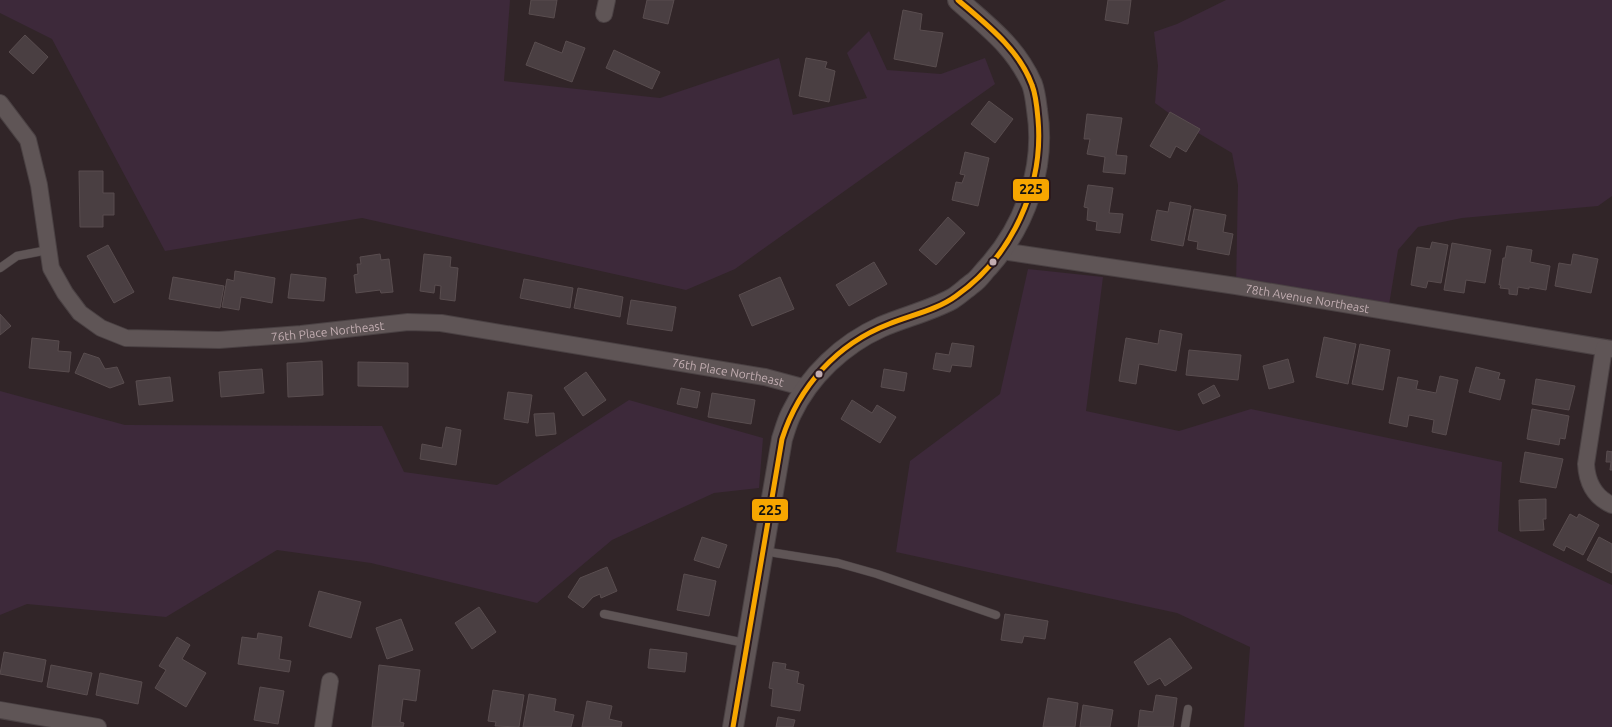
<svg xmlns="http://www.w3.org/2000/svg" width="1612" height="727" font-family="Ubuntu,sans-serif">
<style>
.green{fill:#3d293a}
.building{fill:#4a3f42;stroke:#594d4f}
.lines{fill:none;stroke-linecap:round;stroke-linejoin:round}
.service-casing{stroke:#4a4143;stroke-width:9}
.minor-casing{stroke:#4a4143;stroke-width:18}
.tertiary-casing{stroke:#4a4143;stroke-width:22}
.service{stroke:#5f5556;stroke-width:8}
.minor{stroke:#5f5556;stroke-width:16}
.tertiary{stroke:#5f5556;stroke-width:20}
.bus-1-casing{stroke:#2b191d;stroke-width:9}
.bus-1{stroke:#f7a600;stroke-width:5}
.bus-dot{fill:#c3aeb2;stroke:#2b191d;stroke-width:2}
.labels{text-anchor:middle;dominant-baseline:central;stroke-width:4;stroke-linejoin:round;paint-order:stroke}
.street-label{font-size:12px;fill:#c3aeb2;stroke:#2b191d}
.line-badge{stroke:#2b191d;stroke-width:2}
.pale-badge-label{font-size:14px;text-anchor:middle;font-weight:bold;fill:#111}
</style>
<rect width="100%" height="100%" fill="#312528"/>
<path class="green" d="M0 0H510L504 81 660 98 779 58 793 115 867 98 847 53 869 31 887 70 941 74 985 58 995 84 735 269 686 290 362 218 165 251 52 39 0 13Z
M1226 0H1612V196L1598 206 1462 218 1418 227 1398 250 1388 311 1236 286 1238 185 1232 153 1188 127 1155 103 1158 66 1154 32 1177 24Z
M1028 269 1103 277 1086 411 1179 431 1251 409 1502 462 1498 531 1612 585V727H1244L1250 647 1177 613 896 552 910 461 1000 394Z
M0 391 125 425 382 426 404 472 497 485 629 400 763 438 759 488 714 493 612 540 537 603 371 563 277 550 166 617 27 604 0 615Z"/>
<path class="building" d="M531 0H557L554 18 529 14Z
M647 0H674L668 24 643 18Z
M1108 0H1131L1128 24 1105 20Z
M903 10 922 14 920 30 943 33 936 67 894 59Z
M25 35 48 57 33 74 9 52Z
M566 41 585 48 572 82 526 65 535 42 562 53Z
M614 50 660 72 652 89 606 68Z
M806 58 827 62 825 68 835 71 829 102 799 96Z
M989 101 1013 119 995 143 971 124Z
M1170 112 1200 129 1186 152 1176 146 1170 158 1150 146Z
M1087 114 1122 118 1116 155 1127 156 1125 174 1103 172 1105 157 1087 154 1090 139H1084Z
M965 152 989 158 978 206 952 200 956 182 962 183 965 175 960 174Z
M79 171H103V193H114V215H103V227H80Z
M1088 185 1113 188 1109 213 1123 214 1120 233 1096 230 1097 222 1087 220 1088 208 1084 207Z
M1170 202 1191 206 1183 246 1151 240 1157 210 1168 212Z
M1194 209 1226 215 1223 232 1233 234 1229 255 1197 249 1198 242 1188 240Z
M948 217 965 233 936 265 919 250Z
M1432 242 1448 245 1441 283 1428 281 1426 288 1411 285 1417 247 1430 249Z
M1452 243 1491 250 1485 283 1466 280 1464 293 1444 290Z
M108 245 134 292 114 303 87 256Z
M1507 246 1532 250 1530 262 1550 266 1546 290 1529 287V289L1518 287 1517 295 1509 294V289L1500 288 1501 285H1499L1503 258H1505Z
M380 254 381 260 389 259 393 292 381 293 380 290 356 293 354 275 358 274 357 264H361L360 257Z
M424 254 451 257 450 267 458 268 455 301 440 299 441 286 435 285 434 293 420 291Z
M1573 254 1598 259 1591 293 1555 286 1559 263 1571 265Z
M874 262 887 284 849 306 836 285Z
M235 271 275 278 272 303 241 297 239 310 222 307 227 279 234 281Z
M291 274 326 278 324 301 288 298Z
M173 277 224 286 220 308 169 299Z
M780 277 794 309 752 326 739 295Z
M524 279 573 288 570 308 520 298Z
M578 288 623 297 620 317 574 308Z
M631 300 676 307 672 331 627 324Z
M0 314 11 326 0 335Z
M1160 330 1182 334 1176 371 1139 364 1136 384 1119 381 1126 338 1158 344Z
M1324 337 1356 344 1348 384 1316 377Z
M32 338 59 341 58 351 71 352 69 372 29 368Z
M952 343 974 346 971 367 952 365 950 372 933 369 936 353 949 355Z
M1360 344 1390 350 1383 390 1352 384Z
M1189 350 1241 355 1238 380 1186 375Z
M84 353 99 358 105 369 117 367 124 383 110 388 75 373Z
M1288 359 1294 382 1269 389 1263 366Z
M322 361 323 395 288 397 287 363Z
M358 362 408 363V387L358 386Z
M1476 367 1500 373 1498 379 1505 380 1500 400 1469 392Z
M262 369 264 393 221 397 219 372Z
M884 369 907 373 904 391 881 387Z
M586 372 606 400 583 416 564 388Z
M1440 376 1458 380 1446 435 1432 432 1434 420 1409 415 1407 427 1389 423 1398 377 1418 381 1416 389 1436 393Z
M170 377 173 401 139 405 136 381Z
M1536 379 1575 386 1569 410 1532 404Z
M1214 385 1220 396 1203 404 1198 394Z
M681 388 700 392 697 408 677 404Z
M508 392 532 395 528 423 504 419Z
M712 393 755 400 751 424 708 417Z
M852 400 872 413 877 405 896 417 880 443 841 419Z
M1532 409 1569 416 1565 439 1560 438 1559 445 1527 439Z
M554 413 556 434 536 436 534 414Z
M446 427 461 430 456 465 420 459 422 444 442 448Z
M1607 451 1612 452V451V470H1610L1611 462H1606Z
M1525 452 1563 459 1556 488 1520 482Z
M1546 499V519H1543L1544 530 1520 531 1519 500Z
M1570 514 1577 518 1579 514 1599 525 1583 555 1566 546 1564 551 1553 545Z
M702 537 727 545 719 568 694 560Z
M1599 537 1612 544V573L1587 560Z
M607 567 617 591 601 598 600 594 593 597 583 608 568 597 580 578Z
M684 574 716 581 709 616 677 610Z
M319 591 361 602 351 638 309 626Z
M479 607 496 632 472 649 455 623Z
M1005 614 1048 621 1045 639 1024 636 1022 643 1001 640Z
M401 619 413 650 387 659 376 628Z
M258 633 282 637 279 659 291 661 289 672 238 664 242 637 257 639Z
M177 637 190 645 182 659 206 673 186 707 155 688 166 670 159 666Z
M1170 638 1192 668 1165 686 1160 678 1148 685 1134 662Z
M650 649 687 653 685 672 648 668Z
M4 652 46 660 42 682 0 674Z
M773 662 786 664 785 669 799 672 797 683 804 685 800 711 771 706 773 689 769 688Z
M51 665 92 673 87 695 47 687Z
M379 665 420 670 416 701 403 699 400 722 404 723 403 727H372Z
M100 673 142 682 138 704 96 695Z
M260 687 284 691 278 724 254 720Z
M493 690 524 695 519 727 495 726 496 722 488 721Z
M529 694 556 699 554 711 574 715 571 727H523Z
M1156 695 1177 698 1173 727H1138L1140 710 1153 712Z
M1048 698 1078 703 1075 727H1043Z
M587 701 612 706 609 719 622 722 621 727H582Z
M1083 705 1113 710 1110 727H1080Z
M778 717 795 720 793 727H776Z"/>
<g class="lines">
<defs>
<path id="service" d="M0 268 17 256 48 250
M763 551 838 563 877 574 996 615
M604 614 745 643
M1185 727 1188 709"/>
<g id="minor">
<path d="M604 14 607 0"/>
<path id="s1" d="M0 103 28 140 39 185 51 268 65 293 80 313 101 328 126 338 219 340 301 334 408 322 441 323 765 377 806 388"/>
<path id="s2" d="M1002 251 1236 286 1612 349"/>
<path d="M1604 348 1586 464C1587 482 1594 497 1612 505"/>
<path d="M0 710 98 727"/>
<path d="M323 727 330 681"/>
</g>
<path id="tertiary" d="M733 727 782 439C785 430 787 422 791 414 809 376 843 344 881 327 904 317 930 311 952 299 959 295 966 288 973 283 979 279 983 272 988 267 1026 225 1046 166 1037 110 1036 102 1035 92 1032 84 1015 46 988 27 958 0"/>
</defs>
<use href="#service" class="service-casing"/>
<use href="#minor" class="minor-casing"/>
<use href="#tertiary" class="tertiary-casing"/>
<use href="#service" class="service"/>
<use href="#minor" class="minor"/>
<use href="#tertiary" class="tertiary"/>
<defs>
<path id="bus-1" d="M733 727 782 439C799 386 837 344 889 324 911 315 937 310 956 296 1012 257 1044 186 1038 119 1037 107 1036 95 1032 85 1019 49 986 24 958 0"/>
</defs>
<use href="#bus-1" class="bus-1-casing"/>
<use href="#bus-1" class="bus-1"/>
</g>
<g class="bus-dot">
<circle cx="993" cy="262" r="4.5"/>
<circle cx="819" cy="374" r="4.5"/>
</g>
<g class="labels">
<g class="street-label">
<text stroke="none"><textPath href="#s2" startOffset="309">78th Avenue Northeast</textPath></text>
<text stroke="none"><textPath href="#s1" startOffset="485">76th Place Northeast</textPath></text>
<text stroke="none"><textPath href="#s1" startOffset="890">76th Place Northeast</textPath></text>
</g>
</g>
<g class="line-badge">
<rect x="1012" y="178" width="38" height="24" rx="5" fill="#f7a600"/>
<rect x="751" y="498" width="38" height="24" rx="5" fill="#f7a600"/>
</g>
<g class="pale-badge-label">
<text x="1031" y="194">225</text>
<text x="770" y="515">225</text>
</g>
</svg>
